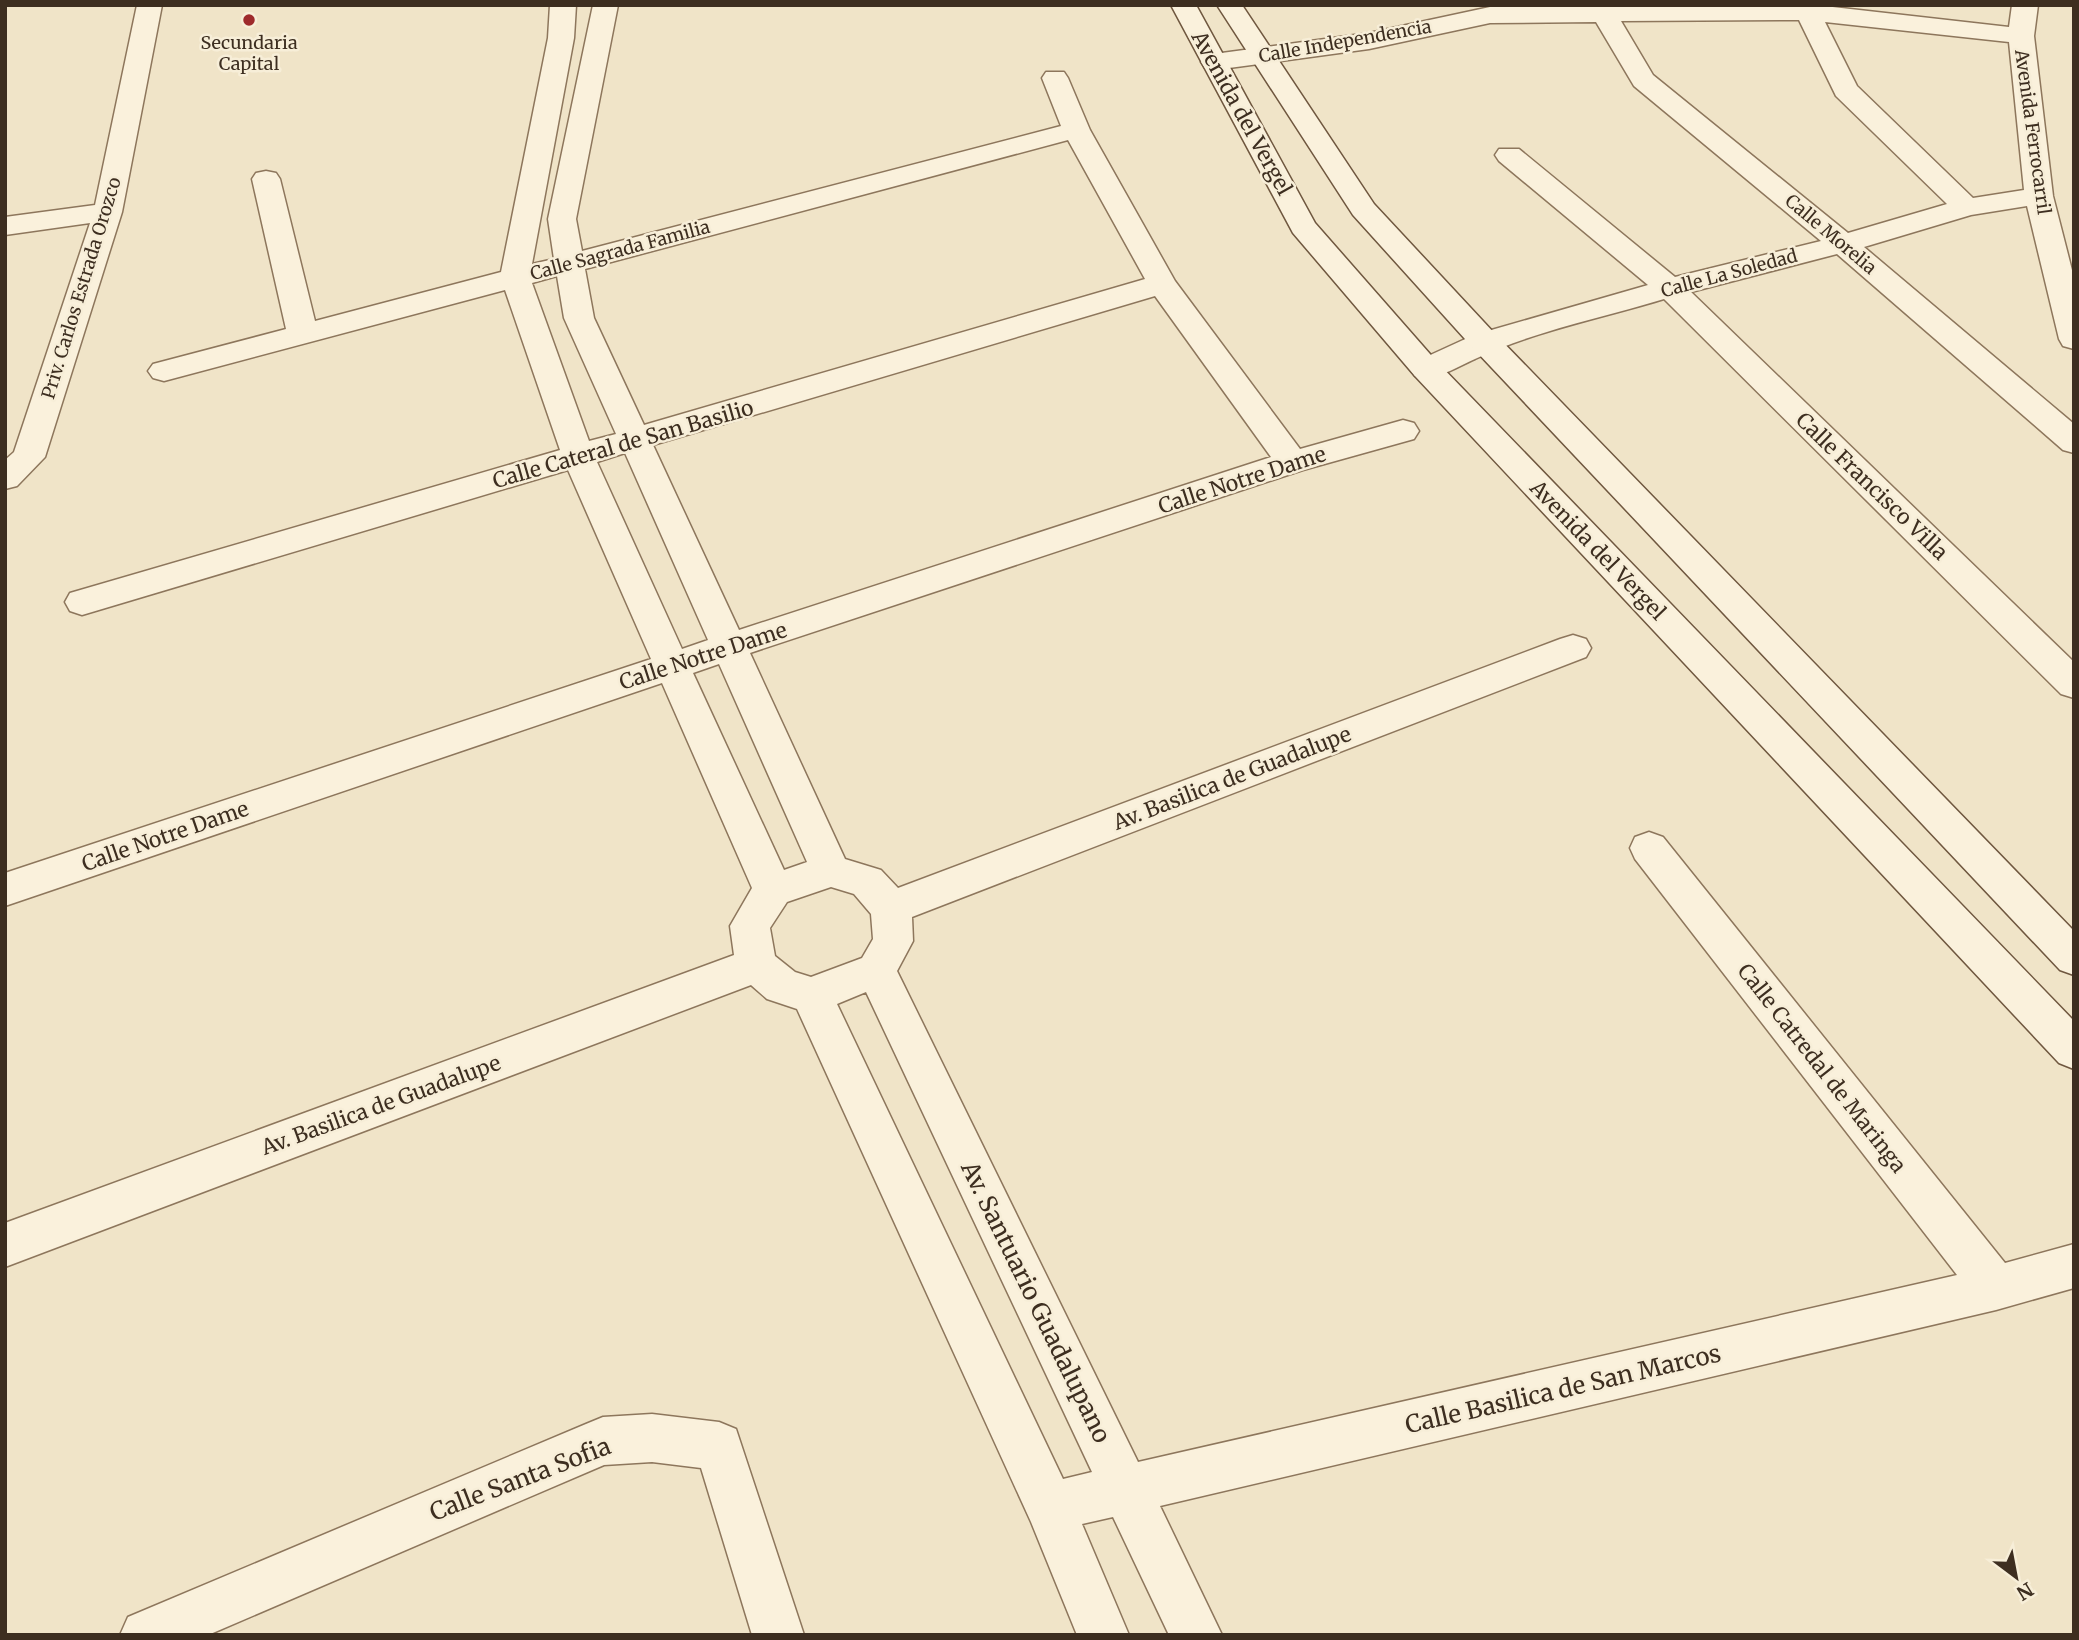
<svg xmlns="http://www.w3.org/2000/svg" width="2079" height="1640" font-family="Merriweather,serif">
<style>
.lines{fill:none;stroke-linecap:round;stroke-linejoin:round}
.street-casing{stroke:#8d765c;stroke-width:3}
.secondary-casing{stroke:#6f573f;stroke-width:3}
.street{fill:#faf1dc;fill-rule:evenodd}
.secondary{fill:#faf1dc;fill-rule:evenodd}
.poi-dot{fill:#9e2a2b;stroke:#f7eed8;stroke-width:2.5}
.labels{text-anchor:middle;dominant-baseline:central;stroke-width:5;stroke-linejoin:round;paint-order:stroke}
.far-street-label{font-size:18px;fill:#3d2e20;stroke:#f7eed8}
.far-poi-label{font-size:18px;fill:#3d2e20;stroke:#f7eed8}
.street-label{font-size:21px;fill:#3d2e20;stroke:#f7eed8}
.near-street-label{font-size:24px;fill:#3d2e20;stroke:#f7eed8}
</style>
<rect width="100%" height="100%" fill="#f0e4c8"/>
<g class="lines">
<defs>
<path id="street" d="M137 5H162L122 212 45 457 17 486 5 489V460L14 452 90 223 5 235V217L95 205Z
M550 5H576L574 38 532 264 554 259 548 219 593 5H618L576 219 582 251 1061 126 1042 78 1046 72H1064L1068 78 1090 130 1175 281 1300 449 1403 420 1414 423 1419 431 1414 439 1303 470 750 653 845 859 881 870 898 888 1560 639 1573 635 1586 639 1591 648 1586 657 912 917 913 941 897 971 1138 1462 1957 1275 1635 859 1630 848 1635 837 1649 832 1663 837 2005 1263 2074 1244V1288L1996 1310 1160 1506 1222 1635H1169L1113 1517 1082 1524 1129 1635H1077L1031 1522 797 1009 767 999 751 985 5 1267V1223L734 955 730 926 752 888 662 683 5 906V873L651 659 568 470 82 615 70 611 65 602 70 593 560 450 505 290 164 381 153 378 148 371 153 364 286 329 252 179 256 173 266 171 276 173 280 179 315 321 501 272 548 38ZM1068 140 1145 279 644 425 594 318 585 269ZM557 276 564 318 616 434 589 441 532 283ZM1155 296 1271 457 739 630 653 445ZM625 453 708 640 682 649 597 462ZM719 664 807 862 784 870 693 673ZM831 887 854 894 871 914 873 939 862 958 811 977 795 972 775 956 770 928 787 902ZM866 992 1092 1472 1063 1479 837 1004Z
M1815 5 2009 27 2012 5H2038L2034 36 2053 196 2074 278V349L2063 346 2059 339 2027 206 1971 215 1864 247 2074 424V453L2063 450 1837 254 1691 292 2074 662V698L2061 694 1664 299C1602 318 1534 331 1475 359 1456 367 1436 382 1415 376L1410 369 1415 362 1474 335 1648 285 1499 161 1495 155 1499 149H1519L1675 277 1821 241 1634 86 1596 22 1490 23 1369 49 1214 70 1205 68 1201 62 1205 56 1214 54 1369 33 1490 7ZM1799 20 1836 96 1947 204 1848 233 1653 75 1621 21ZM1825 22 2009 42 2024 190 1973 198 1857 86Z
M652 1414 719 1422 736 1429 804 1635H752L701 1468 652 1462 604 1465 208 1635H120L128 1617 586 1424 603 1417Z"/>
<path id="secondary" d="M1171 5H1196L1315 223 1437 362 2074 1021V1069L2059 1063 1415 376 1293 233Z
M1217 5H1242L1374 204 1496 335 2074 931V975L2060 970 1474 349 1353 215Z"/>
</defs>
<use href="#street" class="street-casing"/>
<use href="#secondary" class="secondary-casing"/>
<use href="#street" class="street"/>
<use href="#secondary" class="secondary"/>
</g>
<circle class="poi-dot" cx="249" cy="20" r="7"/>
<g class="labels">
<g class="far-street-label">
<text transform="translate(1345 41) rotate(-10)">Calle Independencia</text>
<text transform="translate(2033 132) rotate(82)">Avenida Ferrocarril</text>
<text transform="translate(1831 234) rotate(40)">Calle Morelia</text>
<text transform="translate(620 250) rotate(-15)">Calle Sagrada Familia</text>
<text transform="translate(1729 273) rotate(-15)">Calle La Soledad</text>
<text transform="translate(81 288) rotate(-73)">Priv. Carlos Estrada Orozco</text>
</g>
<g class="far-poi-label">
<text x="249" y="42">Secundaria<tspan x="249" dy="21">Capital</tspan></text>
</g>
<g class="street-label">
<text transform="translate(1242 113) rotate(61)">Avenida del Vergel</text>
<text transform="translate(623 444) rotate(-16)">Calle Cateral de San Basilio</text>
<text transform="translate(1242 480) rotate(-18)">Calle Notre Dame</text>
<text transform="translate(1872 486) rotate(44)">Calle Francisco Villa</text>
<text transform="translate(1598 550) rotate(46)">Avenida del Vergel</text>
<text transform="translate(703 656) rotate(-18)">Calle Notre Dame</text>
<text transform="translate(1232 778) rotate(-21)">Av. Basilica de Guadalupe</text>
<text transform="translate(165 836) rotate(-19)">Calle Notre Dame</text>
<text transform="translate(1822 1068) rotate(52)">Calle Catredal de Maringa</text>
<text transform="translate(381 1105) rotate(-20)">Av. Basilica de Guadalupe</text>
</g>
<g class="near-street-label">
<text transform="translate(1036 1302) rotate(64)">Av. Santuario Guadalupano</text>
<text transform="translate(1563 1389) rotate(-13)">Calle Basilica de San Marcos</text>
<text transform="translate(520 1479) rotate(-21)">Calle Santa Sofia</text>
</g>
</g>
<rect width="2079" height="1640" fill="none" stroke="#3d2e20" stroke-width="14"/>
<g transform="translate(2016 1577) rotate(148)" stroke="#f7eed8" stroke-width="5" paint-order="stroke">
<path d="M0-5L12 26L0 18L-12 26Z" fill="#3d2e20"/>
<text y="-10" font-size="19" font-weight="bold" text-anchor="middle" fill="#3d2e20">N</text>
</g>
</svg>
